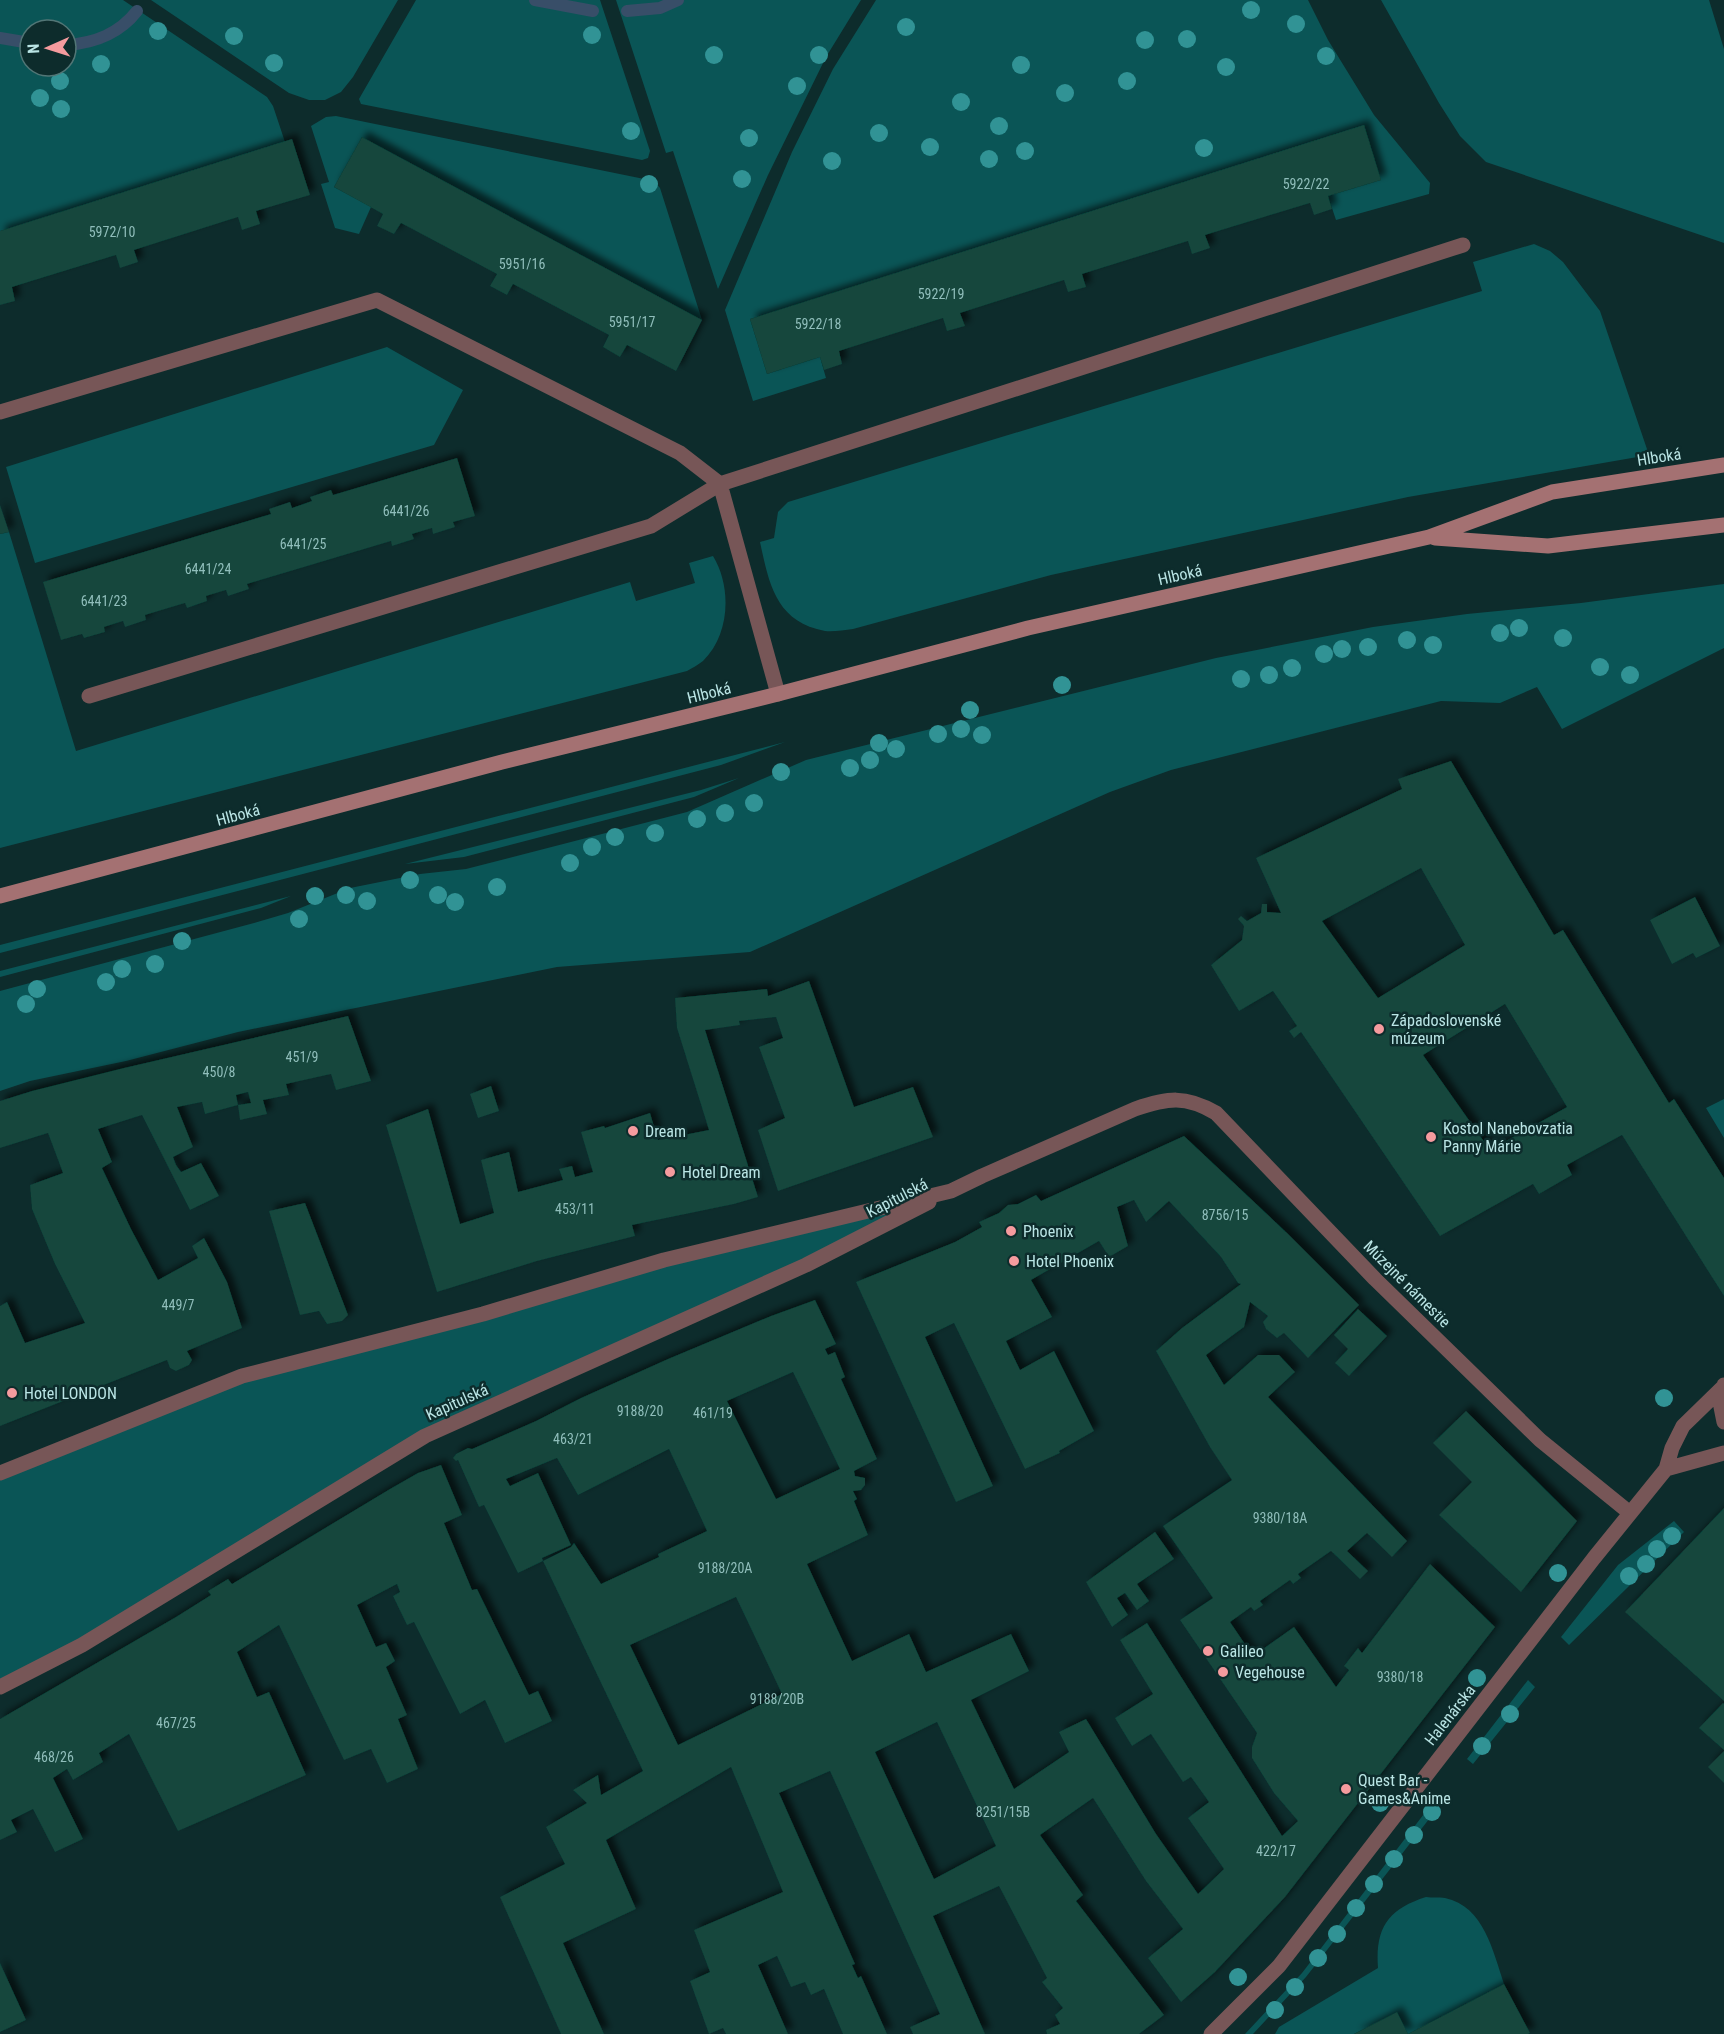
<svg xmlns="http://www.w3.org/2000/svg" width="1724" height="2034" font-family="'Roboto Condensed',sans-serif">
<style>
.green{fill:#0a5556;fill-rule:evenodd}
.lines{fill:none;stroke-linecap:round;stroke-linejoin:round}
.stream{stroke:#384e68;stroke-width:12}
.building{fill:#12473d;fill-rule:evenodd;filter:url(#shadow)}
.lane{stroke:#775657;stroke-width:15}
.street{stroke:#775657;stroke-width:15}
.secondary{stroke:#a47172;stroke-width:15}
.tree{fill:#319395}
.poi-dot{fill:#f59b9e;stroke:#0d2c2c;stroke-width:2}
.labels{text-anchor:middle;dominant-baseline:central;stroke-width:5;stroke-linejoin:round;paint-order:stroke}
.number-label{font-size:14px;fill:#90bebb}
.street-label{font-size:16px;fill:#bae5e5;stroke:#0d2c2c}
.poi-label{font-size:16px;fill:#bae5e5;stroke:#0d2c2c;text-anchor:start}
</style>
<defs>
<filter id="shadow"><feDropShadow dx="5.5" dy="-5.5" stdDeviation="3" flood-color="#0009"/></filter>
</defs>
<rect width="100%" height="100%" fill="#0d2c2c"/>
<path class="green" d="M0 0H123L267 97 273 106 285 142 0 231ZM30 30H66V66H30Z
M151 0H398L353 77 341 92 325 100H309L289 93Z
M416 0H600L650 151 648 158 642 160 361 104 359 99Z
M616 0H861L826 57 768 175 718 289 673 151 666 153Z
M876 0H1308L1328 40 1374 115 1430 183 1429 194 1336 220 1328 196 1381 180 1364 126 750 319 767 374 820 357 826 378 753 401 725 310 792 152 833 69Z
M1381 0H1709L1724 49V243L1486 162 1460 136 1439 103Z
M336 116 654 181 660 188 702 320 362 137 334 187 371 207 359 234 335 228 321 184 329 182 311 126 326 117Z
M1534 244 1550 251 1563 262 1600 311 1649 455 1408 497 1051 575 853 629C844 630 833 632 825 631 776 622 769 584 760 542L774 538 778 512 788 502 1482 291 1473 262Z
M387 347 463 390 434 445 35 563 6 467Z
M9 532 76 751 630 582 636 601 695 583 689 563 713 556C732 587 730 635 703 661 698 665 692 668 687 671L0 848V534Z
M1724 584V648L1562 729 1537 687 1500 703 1441 701 1171 770 1110 792 750 952 557 967 238 1032 126 1061 30 1081 0 1091V991L254 923 288 913 350 888 420 874 466 869 687 812 806 760 1216 658 1373 627 1467 614 1581 603Z
M785 742 721 765 0 953V945Z
M739 778 694 797 464 857 405 864 701 790Z
M291 896 261 908 0 977V971Z
M1724 1099V1138L1706 1108Z
M951 1191 417 1440 0 1686V1473L250 1374Z
M1674 1521 1684 1532 1569 1645 1561 1637 1618 1565Z
M1528 1680 1535 1687 1473 1764 1467 1759Z
M1440 1793 1447 1796 1306 1977 1253 2034H1245L1302 1973Z
M1426 1897C1432 1898 1439 1897 1445 1898 1484 1906 1493 1952 1504 1984L1408 2034 1397 2012 1354 2034H1275L1279 2027 1378 1968C1375 1928 1388 1909 1426 1897Z"/>
<g class="lines">
<path class="stream" d="M535 0 593 11
M627 11 660 8 678 0
M0 38 30 43
M66 45C95 43 119 34 137 11"/>
</g>
<path class="building" d="M1364 125 1381 180 1328 196 1332 209 1314 215 1310 203 1205 235 1210 248 1192 254 1188 241 1082 274 1086 287 1068 292 1064 280 960 313 965 326 947 331 943 318 839 351 842 364 824 370 820 357 767 374 750 319Z
M362 137 702 320 676 371 627 345 620 357 603 347 609 335 513 284 507 295 490 286 497 274 401 223 394 234 377 226 383 214 334 187Z
M292 139 310 195 256 211 260 224 242 230 238 217 134 250 138 262 120 268 116 255 12 287 15 301 0 305V231Z
M457 458 475 516 453 522 455 527 433 534 432 528 412 534 414 539 392 546 391 541 247 584 249 589 228 596 226 590 206 596 207 601 187 608 185 603 145 615 146 620 125 627 123 621 104 627 105 632 84 638 82 634 61 640 43 582 271 514 269 509 290 502 292 508 312 501 310 497 331 490 333 495Z
M0 505 9 532 0 534Z
M1451 761 1554 935 1563 930 1669 1103 1674 1099 1724 1178V1296L1622 1135 1567 1165 1572 1175 1539 1194 1533 1184 1440 1236 1301 1032 1294 1038 1289 1031 1297 1026 1273 991 1239 1011 1211 965 1242 940 1244 926 1238 919 1241 916 1247 921 1261 913 1262 904H1267V912L1281 913 1256 858 1402 789 1398 779ZM1421 868 1465 945 1378 998 1322 921ZM1505 1004 1567 1107 1490 1150 1423 1055Z
M1695 897 1720 946 1696 958 1693 953 1672 964 1650 920Z
M809 981 854 1107 913 1087 933 1137 778 1191 758 1130 785 1118 759 1047 783 1038 776 1017 739 1021 740 1025 705 1030 758 1197 734 1204 632 1225 635 1236 537 1261 437 1292 386 1125 428 1109 460 1224 494 1213 481 1160 509 1152 518 1192 563 1180 559 1169 572 1166 575 1177 593 1172 581 1132 604 1126 605 1128 650 1113 658 1140 709 1130 677 1028 675 998 767 989 768 996Z
M348 1016 371 1081 336 1090 331 1074 286 1084 289 1095 263 1100 267 1114 240 1120 238 1105 251 1103 248 1092 236 1095 238 1105 205 1114 202 1102 177 1107 193 1147 173 1157 176 1165 181 1172 201 1163 219 1196 190 1210 142 1115 98 1129 112 1162 102 1168 131 1229 158 1280 198 1258 192 1246 204 1238 227 1282 242 1328 187 1351 192 1360 189 1365 176 1371 170 1368 167 1360 0 1426V1306L7 1302 25 1343 85 1323 55 1264 32 1209 30 1185 63 1173 48 1133 0 1148V1101L32 1091 124 1068Z
M491 1086 499 1111 478 1118 470 1094Z
M1184 1136 1287 1233 1359 1305 1308 1358 1284 1333 1277 1338 1266 1329 1263 1322 1268 1316 1250 1302 1244 1327 1206 1355 1224 1385 1258 1355H1279L1295 1372 1268 1397 1407 1541 1392 1557 1367 1533 1347 1551 1368 1571 1360 1579 1331 1551 1298 1574 1301 1578 1293 1584 1290 1580 1260 1601 1263 1605 1254 1611 1251 1607 1230 1622 1253 1656 1294 1627 1336 1687 1349 1670 1344 1666 1358 1648 1362 1653 1430 1564 1495 1627 1285 1897 1215 1972 1181 2002 1148 1958 1183 1929 1146 1881 1093 1798 1040 1835 1083 1895 1076 1901 1164 2015 1139 2034H1047L1046 2030 1060 2024 1055 2015 1063 2008 1042 1982 1047 1978 999 1886 933 1916 985 2034H913L910 2027 940 2014 830 1771 779 1793 855 1964 852 1965 858 1978 861 1976 887 2034H843L824 1989 811 1995 805 1982 791 1987 777 1956 758 1965 788 2034H726L723 2028 709 2034 690 1981 710 1972 694 1930 783 1892 731 1767 606 1840 636 1909 563 1943 604 2034H561L500 1897 565 1864 546 1827 587 1803 573 1790 598 1775 601 1795 643 1771 543 1561 571 1547 574 1543 601 1584 659 1557 658 1554 707 1531 669 1449 578 1495 557 1458 506 1479 510 1486 538 1473 571 1545 542 1558 543 1561 518 1573 484 1505 479 1507 458 1460 456 1461 453 1458 456 1454 468 1448 472 1449 536 1421 581 1398 668 1359 771 1316 815 1300 836 1344 825 1349 828 1355 835 1352 845 1377 841 1379 877 1459 854 1471 855 1476 865 1478V1485L861 1490 853 1491 857 1499 854 1501 868 1535 807 1564 852 1661 909 1634 926 1672 1011 1634 1029 1671 971 1700 1014 1789 1069 1752 1059 1732 1086 1719 1156 1834 1198 1894 1224 1869 1188 1818 1209 1802 1191 1777 1183 1782 1151 1734 1132 1746 1115 1718 1153 1694 1120 1640 1147 1623 1282 1836 1298 1821 1274 1793 1252 1758V1747L1257 1733 1180 1620 1213 1598 1163 1526 1232 1480 1210 1447 1156 1351 1182 1328 1241 1284 1238 1283 1221 1257 1169 1201 1146 1222 1134 1200 1117 1207 1128 1246 1109 1257 1099 1241 1031 1280 1052 1317 1006 1341 1020 1370 1054 1351 1094 1431 1059 1451 1060 1453 1025 1469 954 1323 925 1337 993 1486 956 1502 856 1282 955 1242 982 1227 979 1222 999 1213 1008 1205 1018 1204 1036 1195 1041 1201ZM793 1372 840 1469 776 1499 727 1401ZM736 1597 782 1694 678 1745 630 1645ZM937 1722 996 1846 934 1879 875 1752Z
M305 1203 348 1315 342 1321 327 1324 319 1311 300 1315 269 1211Z
M1358 1309 1387 1336 1349 1376 1335 1363 1348 1349 1334 1335Z
M1466 1411 1577 1521 1521 1592 1439 1515 1472 1482 1433 1443Z
M441 1465 462 1515 444 1523 472 1590 477 1589 529 1695 538 1691 552 1721 505 1743 485 1700 460 1714 414 1622 407 1625 393 1596 400 1592 397 1584 357 1605 376 1647 386 1643 395 1661 386 1667 407 1715 398 1719 418 1769 387 1783 371 1749 344 1760 279 1625 237 1652 257 1697 269 1692 306 1775 178 1831 129 1734 99 1753 103 1762 73 1780 67 1769 53 1778 83 1839 55 1852 33 1809 11 1820 17 1832 0 1840V1719L176 1617 211 1595 208 1591 228 1579 232 1584 390 1489 418 1473Z
M1724 1508V1701L1625 1612Z
M1155 1532 1174 1559 1137 1584 1149 1601 1137 1610 1125 1593 1117 1598 1128 1615 1112 1627 1086 1582Z
M1723 1703 1724 1704V1750L1699 1728Z
M1724 1751V1783L1708 1767Z
M0 1963 26 2020 0 2032Z
M1504 1984 1530 2033 1528 2034H1354L1397 2012 1408 2034Z"/>
<g class="lines">
<path class="lane" d="M0 412 377 300 680 453 720 484 778 694
M89 696 651 526 720 484 1463 245"/>
<path class="street" d="M1724 1385 1720 1402 1724 1422
M1666 1469 1724 1453
M0 1473 242 1376 483 1314 664 1260 951 1191 982 1176 1135 1109C1168 1098 1185 1095 1216 1113L1375 1279 1540 1440 1630 1513
M0 1687 82 1645 425 1436 806 1265 929 1202
M1211 2034 1279 1966 1594 1558 1666 1469 1672 1448 1683 1426 1723 1387"/>
<path class="secondary" d="M1435 538 1548 546 1724 525
M0 896 502 762 778 694 1028 628 1429 537 1552 492 1724 465"/>
</g>
<g class="tree">
<circle cx="1251" cy="10" r="9"/>
<circle cx="1296" cy="24" r="9"/>
<circle cx="906" cy="27" r="9"/>
<circle cx="158" cy="31" r="9"/>
<circle cx="592" cy="35" r="9"/>
<circle cx="234" cy="36" r="9"/>
<circle cx="1187" cy="39" r="9"/>
<circle cx="1145" cy="40" r="9"/>
<circle cx="714" cy="55" r="9"/>
<circle cx="819" cy="55" r="9"/>
<circle cx="1326" cy="56" r="9"/>
<circle cx="274" cy="63" r="9"/>
<circle cx="101" cy="64" r="9"/>
<circle cx="1021" cy="65" r="9"/>
<circle cx="1226" cy="67" r="9"/>
<circle cx="60" cy="81" r="9"/>
<circle cx="1127" cy="81" r="9"/>
<circle cx="797" cy="86" r="9"/>
<circle cx="1065" cy="93" r="9"/>
<circle cx="40" cy="98" r="9"/>
<circle cx="961" cy="102" r="9"/>
<circle cx="61" cy="109" r="9"/>
<circle cx="999" cy="126" r="9"/>
<circle cx="631" cy="131" r="9"/>
<circle cx="879" cy="133" r="9"/>
<circle cx="749" cy="138" r="9"/>
<circle cx="930" cy="147" r="9"/>
<circle cx="1204" cy="148" r="9"/>
<circle cx="1025" cy="151" r="9"/>
<circle cx="989" cy="159" r="9"/>
<circle cx="832" cy="161" r="9"/>
<circle cx="742" cy="179" r="9"/>
<circle cx="649" cy="184" r="9"/>
<circle cx="1519" cy="628" r="9"/>
<circle cx="1500" cy="633" r="9"/>
<circle cx="1563" cy="638" r="9"/>
<circle cx="1407" cy="640" r="9"/>
<circle cx="1433" cy="645" r="9"/>
<circle cx="1368" cy="647" r="9"/>
<circle cx="1342" cy="649" r="9"/>
<circle cx="1324" cy="654" r="9"/>
<circle cx="1600" cy="667" r="9"/>
<circle cx="1292" cy="668" r="9"/>
<circle cx="1269" cy="675" r="9"/>
<circle cx="1630" cy="675" r="9"/>
<circle cx="1241" cy="679" r="9"/>
<circle cx="1062" cy="685" r="9"/>
<circle cx="970" cy="710" r="9"/>
<circle cx="961" cy="729" r="9"/>
<circle cx="938" cy="734" r="9"/>
<circle cx="982" cy="735" r="9"/>
<circle cx="879" cy="743" r="9"/>
<circle cx="896" cy="749" r="9"/>
<circle cx="870" cy="760" r="9"/>
<circle cx="850" cy="768" r="9"/>
<circle cx="781" cy="772" r="9"/>
<circle cx="754" cy="803" r="9"/>
<circle cx="725" cy="813" r="9"/>
<circle cx="697" cy="819" r="9"/>
<circle cx="655" cy="833" r="9"/>
<circle cx="615" cy="837" r="9"/>
<circle cx="592" cy="847" r="9"/>
<circle cx="570" cy="863" r="9"/>
<circle cx="410" cy="880" r="9"/>
<circle cx="497" cy="887" r="9"/>
<circle cx="346" cy="895" r="9"/>
<circle cx="438" cy="895" r="9"/>
<circle cx="315" cy="896" r="9"/>
<circle cx="367" cy="901" r="9"/>
<circle cx="455" cy="902" r="9"/>
<circle cx="299" cy="919" r="9"/>
<circle cx="182" cy="941" r="9"/>
<circle cx="155" cy="964" r="9"/>
<circle cx="122" cy="969" r="9"/>
<circle cx="106" cy="982" r="9"/>
<circle cx="37" cy="989" r="9"/>
<circle cx="26" cy="1004" r="9"/>
<circle cx="1664" cy="1398" r="9"/>
<circle cx="1672" cy="1536" r="9"/>
<circle cx="1657" cy="1549" r="9"/>
<circle cx="1646" cy="1564" r="9"/>
<circle cx="1558" cy="1573" r="9"/>
<circle cx="1629" cy="1576" r="9"/>
<circle cx="1477" cy="1678" r="9"/>
<circle cx="1510" cy="1714" r="9"/>
<circle cx="1482" cy="1746" r="9"/>
<circle cx="1380" cy="1803" r="9"/>
<circle cx="1432" cy="1812" r="9"/>
<circle cx="1414" cy="1835" r="9"/>
<circle cx="1394" cy="1859" r="9"/>
<circle cx="1374" cy="1884" r="9"/>
<circle cx="1356" cy="1908" r="9"/>
<circle cx="1337" cy="1934" r="9"/>
<circle cx="1318" cy="1958" r="9"/>
<circle cx="1238" cy="1977" r="9"/>
<circle cx="1295" cy="1987" r="9"/>
<circle cx="1275" cy="2010" r="9"/>
</g>
<g class="poi-dot">
<circle cx="1379" cy="1029" r="6"/>
<circle cx="633" cy="1131" r="6"/>
<circle cx="1431" cy="1137" r="6"/>
<circle cx="670" cy="1172" r="6"/>
<circle cx="1011" cy="1231" r="6"/>
<circle cx="1014" cy="1261" r="6"/>
<circle cx="12" cy="1393" r="6"/>
<circle cx="1208" cy="1651" r="6"/>
<circle cx="1223" cy="1672" r="6"/>
<circle cx="1346" cy="1789" r="6"/>
</g>
<g class="labels">
<g class="number-label">
<text x="1306" y="184">5922/22</text>
<text x="112" y="232">5972/10</text>
<text x="522" y="264">5951/16</text>
<text x="941" y="294">5922/19</text>
<text x="632" y="322">5951/17</text>
<text x="818" y="324">5922/18</text>
<text x="406" y="511">6441/26</text>
<text x="303" y="544">6441/25</text>
<text x="208" y="569">6441/24</text>
<text x="104" y="601">6441/23</text>
<text x="302" y="1057">451/9</text>
<text x="219" y="1072">450/8</text>
<text x="575" y="1209">453/11</text>
<text x="1225" y="1215">8756/15</text>
<text x="178" y="1305">449/7</text>
<text x="640" y="1411">9188/20</text>
<text x="713" y="1413">461/19</text>
<text x="573" y="1439">463/21</text>
<text x="1280" y="1518">9380/18A</text>
<text x="725" y="1568">9188/20A</text>
<text x="1400" y="1677">9380/18</text>
<text x="777" y="1699">9188/20B</text>
<text x="176" y="1723">467/25</text>
<text x="54" y="1757">468/26</text>
<text x="1003" y="1812">8251/15B</text>
<text x="1276" y="1851">422/17</text>
</g>
<g class="street-label">
<text transform="translate(1659 457) rotate(-9)">Hlboká</text>
<text transform="translate(1180 575) rotate(-13)">Hlboká</text>
<text transform="translate(709 693) rotate(-14)">Hlboká</text>
<text transform="translate(238 815) rotate(-15)">Hlboká</text>
<text transform="translate(897 1198) rotate(-27)">Kapitulská</text>
<text transform="translate(1407 1284) rotate(45)">Múzejné námestie</text>
<text transform="translate(457 1402) rotate(-24)">Kapitulská</text>
<text transform="translate(1450 1715) rotate(-52)">Halenárska</text>
</g>
<g class="poi-label">
<text x="1391" y="1020">Západoslovenské<tspan x="1391" dy="18">múzeum</tspan></text>
<text x="1443" y="1128">Kostol Nanebovzatia<tspan x="1443" dy="18">Panny Márie</tspan></text>
<text x="645" y="1131">Dream</text>
<text x="682" y="1172">Hotel Dream</text>
<text x="1023" y="1231">Phoenix</text>
<text x="1026" y="1261">Hotel Phoenix</text>
<text x="24" y="1393">Hotel LONDON</text>
<text x="1220" y="1651">Galileo</text>
<text x="1235" y="1672">Vegehouse</text>
<text x="1358" y="1780">Quest Bar -<tspan x="1358" dy="18">Games&amp;Anime</tspan></text>
</g>
</g>
<g transform="translate(48 48) rotate(267)"><circle r="28" fill="#0d2c2c" stroke="#527676" stroke-width="1.5"/>
<path d="M0-4.5L10 22L0 15L-10 22Z" fill="#f59b9e"/>
<text y="-9" font-size="16" font-weight="bold" text-anchor="middle" fill="#bae5e5">N</text>
</g>
</svg>
